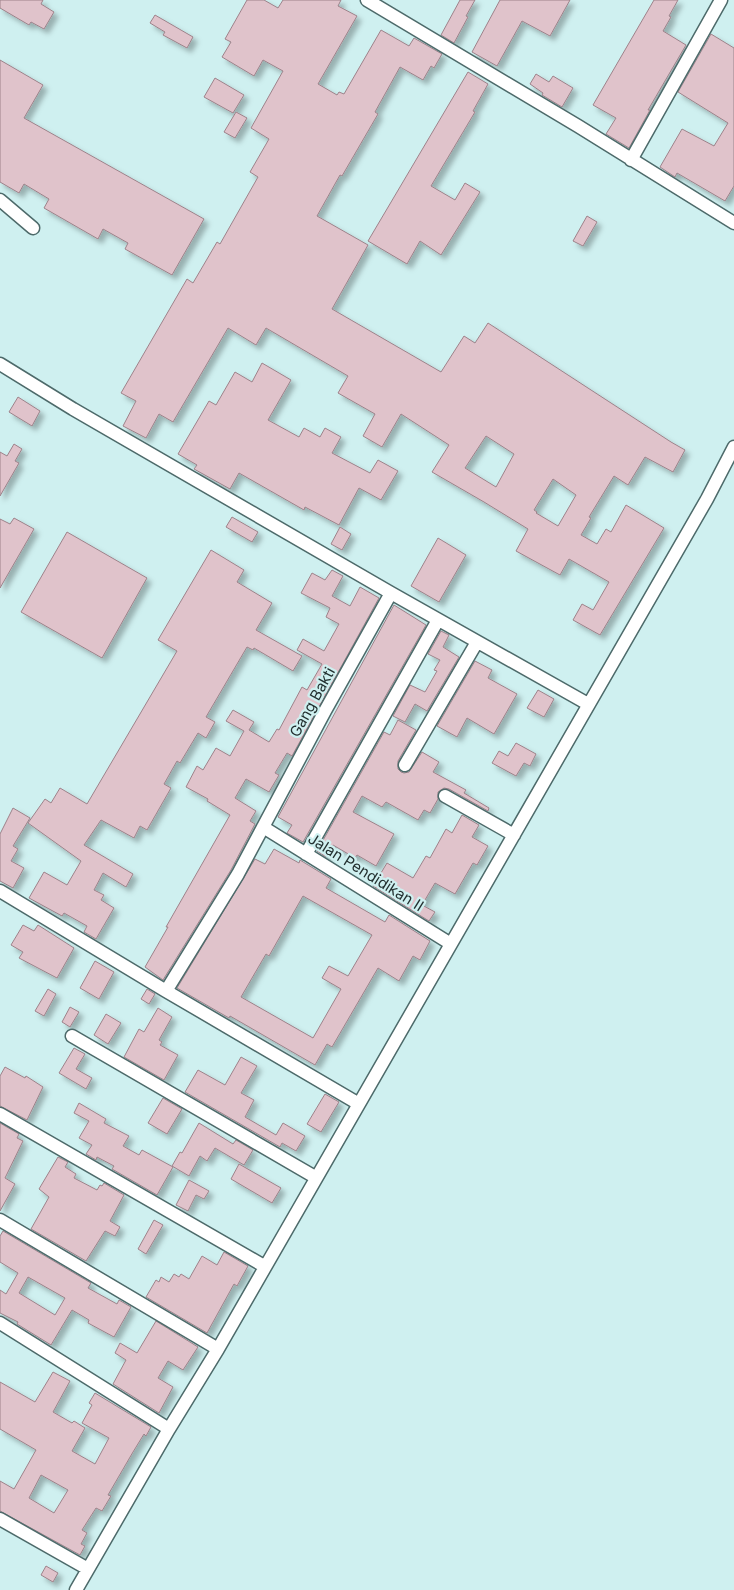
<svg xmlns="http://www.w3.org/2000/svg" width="734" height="1590" font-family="Inter,sans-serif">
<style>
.building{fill:#e0c3cb;stroke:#9d828a;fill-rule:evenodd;filter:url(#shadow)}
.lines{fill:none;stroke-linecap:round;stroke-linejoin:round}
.street-casing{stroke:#4d6a6a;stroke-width:15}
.street{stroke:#fff;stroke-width:12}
.labels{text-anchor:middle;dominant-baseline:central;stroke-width:4.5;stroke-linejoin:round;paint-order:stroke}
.street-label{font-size:15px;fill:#233030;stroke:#cff0f0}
</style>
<defs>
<filter id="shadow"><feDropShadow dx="4.5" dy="4.5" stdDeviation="2.5" flood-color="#0004"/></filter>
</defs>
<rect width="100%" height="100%" fill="#cff0f0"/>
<path class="building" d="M0 0H43L41 4 54 12 44 29 31 22 29 25 0 8Z
M247 0H264L278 8 283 0H341L338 6 357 16 318 84 337 95 339 92 344 94 381 30 409 46 414 38 442 54 434 68 431 66 423 80 400 67 375 112 378 114 342 176 340 175 317 216 368 245 332 309 441 372 464 336 475 343 488 323 671 442 685 450 673 472 645 457 628 485 614 476 589 517 591 518 581 535 597 544 606 529 611 532 626 505 664 528 600 635 573 620 582 604 593 610 609 582 569 559 560 575 516 551 528 529 484 502 432 472 449 445 401 414 382 447 363 436 375 414 338 393 348 376 266 328 256 345 228 328 173 422 159 414 146 438 123 426 136 401 121 393 187 279 193 283 217 242 220 244 258 177 250 172 269 139 251 128 283 71 263 60 254 76 222 57 231 42 225 39ZM486 436 514 454 496 487 465 468ZM553 479 576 495 558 526 536 513 537 512 534 510Z
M460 0H475L466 16 468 17 454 43 441 35Z
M500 0H570L550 36 522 21 497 66 472 52Z
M654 0H678L669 16 671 17 663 31 686 45 648 110H650L629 148 606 134 616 118 593 105Z
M155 15 193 37 187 48 163 35 165 32 150 23Z
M711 34 734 48V186L725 201 677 173 675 177 660 167 682 129 714 146 728 123 678 92Z
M0 60 43 85 24 118 204 219 172 275 125 249 128 243 103 229 98 239 44 208 49 199 24 184 19 193 0 182Z
M468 72 488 84 473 111 475 112 431 186 455 200 465 183 480 192 441 255 420 241 407 264 368 241Z
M536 74 549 82 553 76 573 88 562 107 542 95 543 93 530 84Z
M215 78 244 95 233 113 204 97Z
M236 112 247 118 235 138 224 132Z
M587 216 597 222 583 246 573 241Z
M262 363 291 380 268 420 299 437 304 428 320 437 325 428 341 437 332 453 370 473 378 460 398 471 381 500 359 488 339 525 305 507 304 510 239 473 230 489 194 469 197 465 178 454 209 401 216 405 235 372 252 382Z
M18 397 40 411 32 426 9 412Z
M14 444 22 449 15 461 19 463 0 496V452L7 456Z
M232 517 258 532 252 542 226 527Z
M14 518 34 529 0 588V519L10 524Z
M340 527 351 534 342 550 331 544Z
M67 532 147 578 102 658 21 612Z
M438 538 466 555 439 602 411 586Z
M211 550 244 570 237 582 272 603 256 630 302 656 293 671 254 648 253 650 247 647 206 717 215 722 206 738 198 733 180 763 177 761 164 784 171 788 147 830 140 826 134 838 101 820 84 845 133 874 126 887 103 873 94 890 104 895 101 900 114 908 96 939 84 932 87 926 64 913 62 916 29 898 44 872 67 885 81 861 28 823 45 799 51 803 60 788 87 804 177 651 158 640Z
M332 570 343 576 332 596 350 606 360 587 379 598 292 756 287 753 275 773 279 775 269 792 246 779 235 798 256 811 250 821 255 824 231 870 163 980 145 967 168 927H166L230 815 207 801 208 799 186 787 197 766 203 770 216 748 230 756 244 731 226 721 233 710 254 722 249 730 269 742 277 729 279 730 302 687 307 690 322 664 297 650 303 639 324 651 339 624 326 617 330 608 301 593 312 573 325 580Z
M394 605 426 625 303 842 287 833 292 825 278 817Z
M441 631 449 635 443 647 459 657 427 711 415 704 405 722 393 716 410 685 425 692 437 671 434 670 440 660 428 654Z
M475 661 492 670 488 678 517 694 494 734 467 718 457 737 437 726Z
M538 690 554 699 544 717 527 708Z
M398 720 416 730 398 761V769L401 772 404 773 409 772 422 752 439 762 433 772 466 790 464 793 489 808 488 811 449 789 444 788 438 792V799L430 813 424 810 418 820 386 802 382 807 362 796 353 812 394 834 376 866 357 855 355 858 333 845 326 857 317 851 384 732 390 735Z
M516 743 536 754 530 766 524 763 516 776 492 763 499 751 508 756Z
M13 808 30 818 13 846 18 849 11 861 24 868 13 888 0 881V834Z
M462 815 479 825 472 837 488 846 477 865 473 863 455 894 435 883 422 905 435 912 429 921 373 886 387 863 413 878 426 856 430 858 446 829 452 833Z
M274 849 299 863 300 860 331 879 326 888 385 922 389 915 430 941 420 960 413 956 399 981 378 968 332 1047 327 1044 315 1065 230 1016 229 1018 177 988 255 859 265 864ZM303 896 372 935 348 976 329 966 322 978 341 989 313 1038 241 997 266 954 269 956Z
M23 925 34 931 38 925 74 948 57 978 19 958 23 952 11 945Z
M95 961 114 972 99 999 80 988Z
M48 989 56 994 44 1016 35 1011Z
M147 989 155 994 149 1004 141 999Z
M70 1007 79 1012 70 1027 62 1022Z
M158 1008 172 1017 159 1040 162 1042 160 1045 178 1055 164 1080 124 1057 139 1029 144 1032Z
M106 1014 121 1023 108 1044 94 1035Z
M74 1048 85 1054 76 1069 92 1078 86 1089 59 1073Z
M241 1057 257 1066 241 1093 254 1100 245 1117 276 1135 283 1123 305 1136 296 1151 282 1143 280 1147 185 1092 198 1070 225 1085Z
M5 1067 25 1078 26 1076 43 1087 27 1120 0 1106V1076Z
M325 1094 339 1102 321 1132 307 1124Z
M163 1098 182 1109 167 1134 148 1123Z
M79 1103 106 1119 104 1123 129 1136 123 1146 139 1155 142 1150 173 1167 157 1195 112 1169 114 1166 97 1157 96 1160 86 1154 92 1145 79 1138 89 1121 74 1113Z
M0 1123 19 1134 17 1138 23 1141 5 1178 15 1184 0 1211Z
M199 1123 233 1144 236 1140 253 1150 244 1165 215 1148 207 1161 200 1156 189 1176 172 1166 180 1152 182 1153Z
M58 1157 68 1162 65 1167 76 1174 74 1178 97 1190 100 1185 102 1186 104 1183 124 1195 110 1221 120 1227 115 1236 105 1231 86 1261 31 1229 49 1197 39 1189Z
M239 1164 281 1188 272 1203 231 1179Z
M189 1180 209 1191 204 1199 196 1195 188 1211 176 1205Z
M154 1220 163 1225 146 1254 138 1249Z
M3 1231 91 1283 88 1288 117 1304 119 1300 131 1307 114 1337 88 1323 89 1320 72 1310 51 1345 17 1324 18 1322 0 1313V1290L6 1294 18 1273 0 1262V1236ZM28 1277 65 1298 55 1315 19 1293Z
M224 1252 248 1266 237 1286 234 1284 207 1333 146 1297 156 1280 159 1282 161 1277 169 1282 174 1274 179 1277 181 1274 189 1279 202 1256 217 1265Z
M156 1321 198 1347 183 1370 168 1361 158 1378 173 1387 159 1413 113 1384 126 1360 115 1353 120 1343 137 1353Z
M53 1372 70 1381 53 1412 72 1423 74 1421 85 1428 72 1451 95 1464 109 1438 82 1423 92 1405 89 1403 95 1393 151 1427 146 1436 144 1434 133 1452 108 1495 111 1496 102 1511 96 1508 82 1530 87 1533 81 1544 85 1546 80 1555 0 1511V1481L14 1489 36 1450 0 1429V1382L35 1402ZM41 1475 68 1490 54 1513 29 1498Z
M46 1566 58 1573 53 1582 41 1575Z"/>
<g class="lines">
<defs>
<path id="street" d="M367 0 578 126 734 223
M631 160 721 0
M0 200 33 228
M0 364 73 409 391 593 588 704
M405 765 477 642
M445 796 514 835
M263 827 451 944
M306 854 438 620
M0 891 166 991 359 1104
M166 991 238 874 325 711 391 593
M72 1036 315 1177
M0 1114 264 1266
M0 1220 218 1349
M0 1323 169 1429
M0 1519 88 1569
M76 1590 169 1429 218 1349 707 499 734 447"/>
</defs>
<use href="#street" class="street-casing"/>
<use href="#street" class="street"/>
</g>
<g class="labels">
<g class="street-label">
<text transform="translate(312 702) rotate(-61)">Gang Bakti</text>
<text transform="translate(366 872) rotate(32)">Jalan Pendidikan II</text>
</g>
</g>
</svg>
